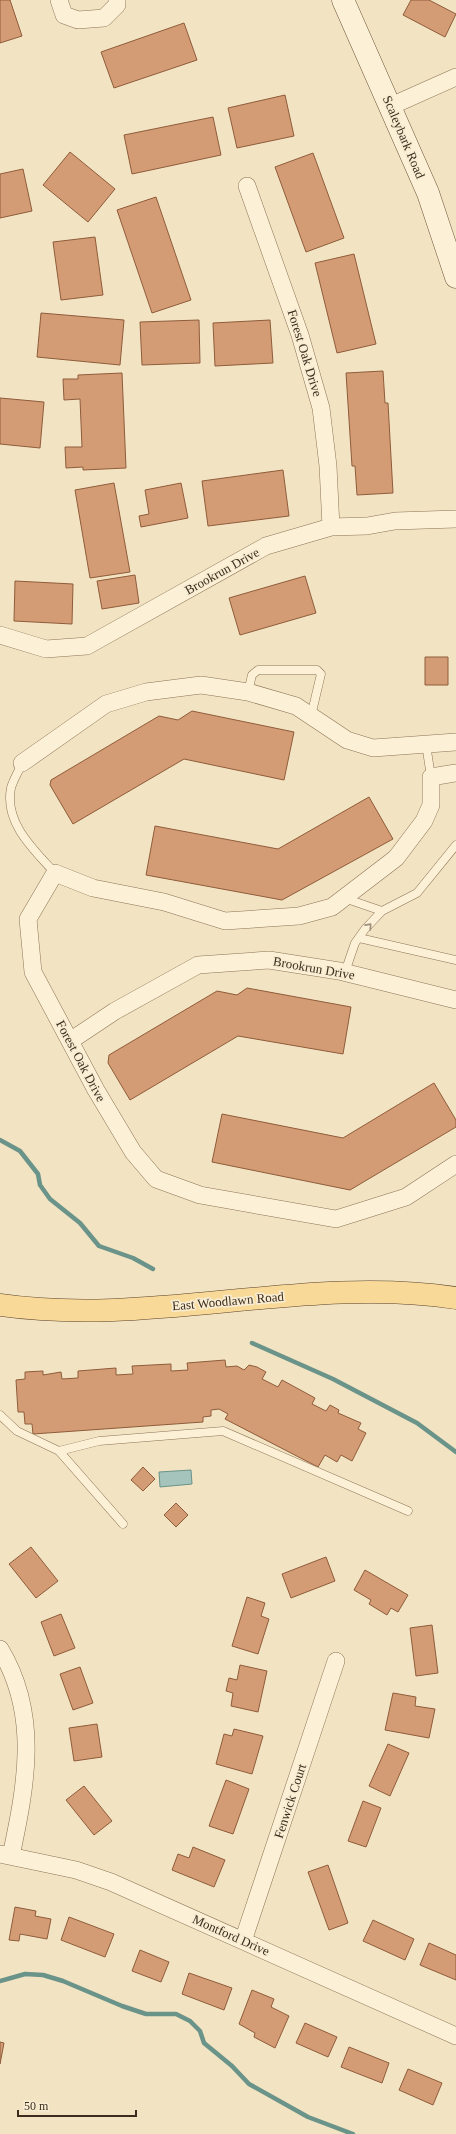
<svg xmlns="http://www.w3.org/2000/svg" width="456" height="2134" font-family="'Times New Roman',serif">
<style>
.water{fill:#a5c4bb;stroke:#6a9389}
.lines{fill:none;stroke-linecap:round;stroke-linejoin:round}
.stream{stroke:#6a9389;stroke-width:4.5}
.building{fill:#d39c74;stroke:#8f5c3b}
.lane-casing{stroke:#8d7457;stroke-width:9}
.street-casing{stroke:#8d7457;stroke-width:18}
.secondary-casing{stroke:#6f553a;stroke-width:23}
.primary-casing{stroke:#5b422c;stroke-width:23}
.lane{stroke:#fcf0d6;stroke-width:8}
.street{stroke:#fcf0d6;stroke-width:17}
.secondary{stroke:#fcf0d6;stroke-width:22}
.primary{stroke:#f8d997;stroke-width:22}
.oneway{stroke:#9c8e7a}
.labels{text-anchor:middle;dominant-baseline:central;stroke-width:3.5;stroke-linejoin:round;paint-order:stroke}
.street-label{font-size:13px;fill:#3c2c1d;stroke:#f8edd2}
</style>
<rect width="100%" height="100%" fill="#f2e3c2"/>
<path class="water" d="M191 1470 192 1484 160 1487 159 1472Z"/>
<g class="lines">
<path class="stream" d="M0 1140 20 1151 38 1174 40 1185 50 1199 80 1223 99 1246 133 1258 153 1269
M252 1343 333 1379 417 1423 456 1452
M0 1981 25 1974 43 1975 63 1981 122 2006 146 2014H176L190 2021 200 2031 204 2043 232 2066 249 2084 308 2117 353 2134"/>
</g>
<path class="building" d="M0 0H10L22 36 0 43Z
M411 0H429L456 14 445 37 403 15Z
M184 23 197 60 114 88 101 52Z
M285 95 294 136 237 148 228 108Z
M213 117 221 155 132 174 124 135Z
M70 152 115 189 88 222 43 185Z
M313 153 344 238 306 252 275 167Z
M23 169 32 211 0 218V174Z
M156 197 191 300 152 313 117 210Z
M95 237 103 295 61 300 53 242Z
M354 254 376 344 337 353 315 263Z
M41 313 124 320 120 365 37 357Z
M199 320 200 363 142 365 140 322Z
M270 320 273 363 215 366 213 323Z
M383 371 385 403H388L393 493 357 495 355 466H352L346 373Z
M122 373 126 468 83 470V467L66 468 65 447H82L80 399 64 400 63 379H78V375Z
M0 398 44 402 40 448 0 444Z
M283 470 289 516 208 526 202 481Z
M114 483 130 572 90 578 75 490Z
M181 483 188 518 141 527 139 516 149 514 145 490Z
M135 575 139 603 102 609 97 581Z
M305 576 316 613 240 635 229 598Z
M15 581 73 584 72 624 14 621Z
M425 657H448V685H425Z
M192 711 294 732 284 780 184 759 73 824 50 785 51 780 159 716 178 720Z
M369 797 393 839 282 900 146 875 155 826 278 849Z
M247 988 351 1007 343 1054 238 1036 130 1100 108 1063 109 1055 217 991 237 995Z
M434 1083 456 1120V1127L350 1190 212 1162 222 1114 343 1138Z
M225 1360 226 1367 237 1366 244 1370 249 1365 257 1367 266 1372 262 1379 278 1387 282 1380 315 1398 312 1404 326 1411 330 1405 339 1410 338 1413 361 1423 358 1429 366 1433 352 1461 341 1455 337 1462 325 1455 318 1467 225 1419 228 1414 219 1409 211 1410V1416L203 1417V1422L33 1434 32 1424H25L24 1412H18L16 1380 25 1379V1372L43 1371V1375L61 1372 62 1379 78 1378V1371L116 1368V1375L133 1374 132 1366 171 1364V1371L188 1370 187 1363Z
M143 1467 155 1479 143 1491 131 1480Z
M176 1503 188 1515 176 1527 164 1515Z
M31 1547 58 1581 36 1598 9 1564Z
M326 1557 335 1581 291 1598 282 1574Z
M365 1570 408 1595 398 1612 391 1608 387 1615 369 1604 371 1600 354 1590Z
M247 1597 265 1603 261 1616 269 1619 258 1654 232 1646Z
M61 1614 75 1648 54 1656 41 1622Z
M432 1625 438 1673 416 1676 410 1628Z
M240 1665 267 1671 258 1712 231 1706 233 1693 226 1691 229 1678 237 1680Z
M80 1667 93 1703 73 1710 60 1674Z
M393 1693 416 1697 415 1706 435 1709 429 1738 385 1730Z
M97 1724 102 1757 74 1761 69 1728Z
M234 1729 263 1736 252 1774 216 1764 224 1734 232 1736Z
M388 1744 409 1753 390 1796 369 1786Z
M226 1780 249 1789 233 1834 209 1826Z
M84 1786 112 1821 94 1835 66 1800Z
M363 1801 381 1808 366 1847 348 1841Z
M193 1847 225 1860 214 1887 172 1870 178 1854 189 1858Z
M328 1865 348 1923 329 1930 308 1872Z
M15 1907 36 1911 35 1916 51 1919 47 1939 20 1934 19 1941 9 1940Z
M69 1917 114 1934 105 1957 61 1940Z
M373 1920 414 1939 405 1960 363 1941Z
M429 1943 456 1955V1980L420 1965Z
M140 1950 169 1962 161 1982 132 1971Z
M189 1973 232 1988 224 2010 182 1994Z
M252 1990 274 1999 271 2007 289 2016 275 2048 254 2037 255 2033 239 2024Z
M305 2023 337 2037 328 2057 296 2043Z
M0 2042 4 2043 0 2064Z
M349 2047 389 2063 382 2083 341 2067Z
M408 2069 442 2083 433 2105 399 2090Z"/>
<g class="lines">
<defs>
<path id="lane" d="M248 692 252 675 258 670H317L321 674 311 716
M426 744 431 777
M22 763C19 771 13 780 11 788 4 823 34 850 55 873
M344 898 382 911
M359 938 456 960
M345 972 355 943 365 929 382 911 417 893 456 845
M0 1415 17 1431 59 1451 99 1441 223 1431 408 1511
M59 1451 123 1524"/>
<path id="street" d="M59 0 64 15 78 20 104 18 117 5V0
M391 106 456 77
M247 186 300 335 321 408 328 466 331 527
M0 635 46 649 87 646 266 546 331 527 367 526 395 521 456 519
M22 763 106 704 146 692 201 685 248 692 296 706 347 740 373 748 456 742
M456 773 431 777V805L424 821 396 858 332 907 299 916 225 921 164 902 93 888 55 873 28 919 33 972 96 1090 133 1152 156 1179 200 1195 336 1219 406 1197 456 1164
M70 1041 115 1011 198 965 269 960 339 971 456 1000
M0 1649C40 1715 26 1785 11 1856
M0 1854 76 1870 111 1882 456 2036
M243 1941 336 1661"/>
<path id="secondary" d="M343 0 428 193 456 277"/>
<path id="primary" d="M0 1305C152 1327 304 1275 456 1298"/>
</defs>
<use href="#lane" class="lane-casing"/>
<use href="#street" class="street-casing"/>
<use href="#secondary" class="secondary-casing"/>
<use href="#primary" class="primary-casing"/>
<use href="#lane" class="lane"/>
<use href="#street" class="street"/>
<use href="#secondary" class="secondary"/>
<use href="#primary" class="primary"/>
</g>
<defs><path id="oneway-chevron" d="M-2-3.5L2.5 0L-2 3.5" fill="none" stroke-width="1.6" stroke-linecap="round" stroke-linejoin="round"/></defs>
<use class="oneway" href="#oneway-chevron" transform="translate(369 926) rotate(-48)"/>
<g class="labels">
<g class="street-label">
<text transform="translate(404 137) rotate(67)">Scaleybark Road</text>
<text transform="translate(305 353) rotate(73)">Forest Oak Drive</text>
<text transform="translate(222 571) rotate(-29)">Brookrun Drive</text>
<text transform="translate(314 968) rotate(10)">Brookrun Drive</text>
<text transform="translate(81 1061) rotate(62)">Forest Oak Drive</text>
<text transform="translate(228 1301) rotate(-5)">East Woodlawn Road</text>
<text transform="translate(290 1801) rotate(-72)">Fenwick Court</text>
<text transform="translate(231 1935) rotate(24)">Montford Drive</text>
</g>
</g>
<path d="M18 2110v6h118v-6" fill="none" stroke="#3c2c1d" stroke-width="2"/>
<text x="24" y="2110" font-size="12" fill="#3c2c1d" stroke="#f8edd2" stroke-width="3" paint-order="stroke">50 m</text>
</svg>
